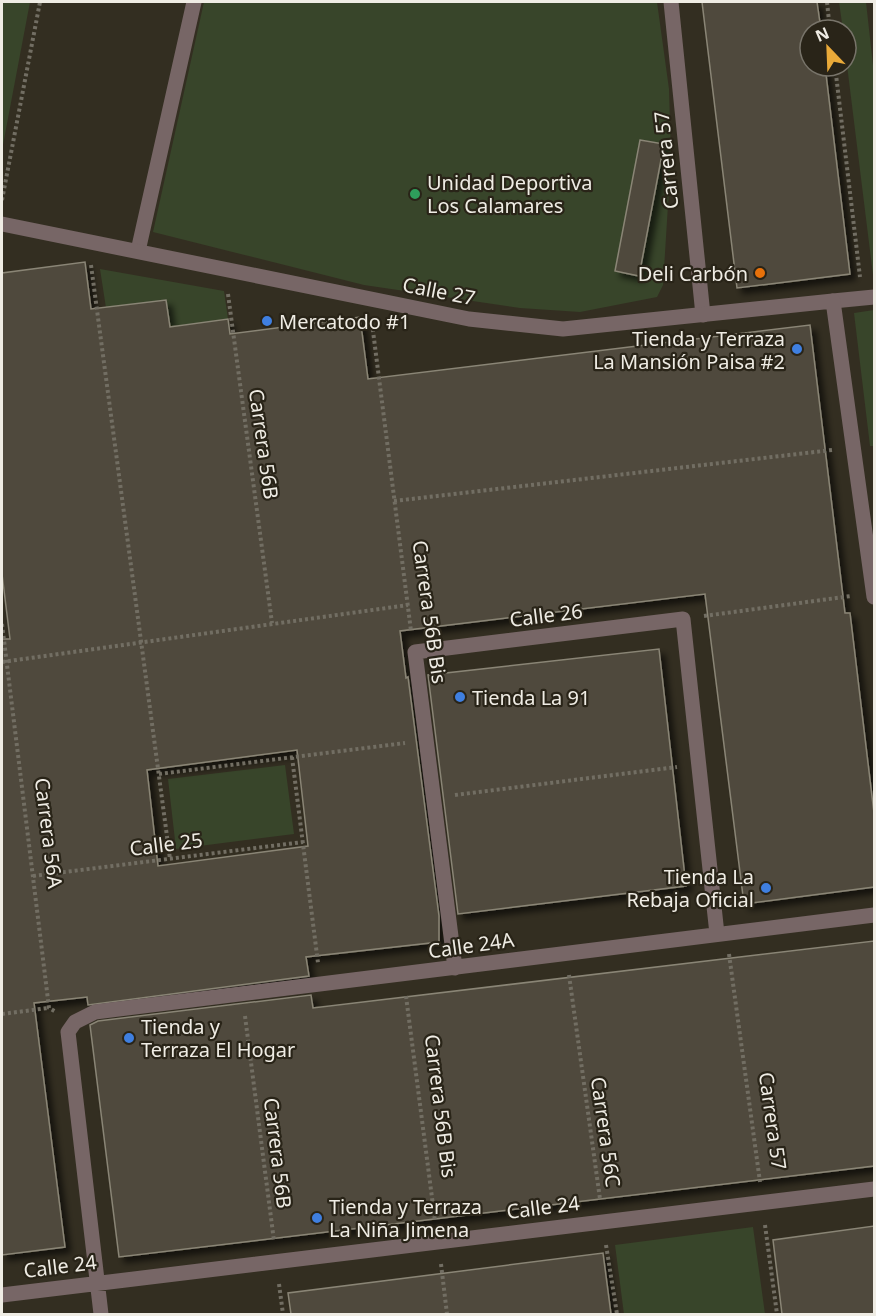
<svg xmlns="http://www.w3.org/2000/svg" width="876" height="1316" font-family="'Noto Sans',sans-serif">
<style>
.green{fill:#38452a}
.building{fill:#4f4a3c;stroke:#8a8576;stroke-width:1.5;fill-rule:evenodd;filter:url(#shadow)}
.lines{fill:none;stroke-linecap:round;stroke-linejoin:round}
.path{stroke:#726e63;stroke-width:4;stroke-dasharray:3 3;stroke-linecap:butt}
.lane{stroke:#766;stroke-width:15}
.street{stroke:#766;stroke-width:15}
.leisure-dot{fill:#2e9e5b;stroke:#292418;stroke-width:2}
.food-dot{fill:#e8710a;stroke:#292418;stroke-width:2}
.shop-dot{fill:#3f7fe0;stroke:#292418;stroke-width:2}
.labels{text-anchor:middle;dominant-baseline:central;stroke-width:4.5;stroke-linejoin:round;paint-order:stroke}
.street-label{font-size:20px;fill:#efece4;stroke:#292418}
.poi-label{font-size:20px;fill:#efece4;stroke:#292418;text-anchor:start}
</style>
<defs>
<filter id="shadow"><feDropShadow dx="5.5" dy="5.5" stdDeviation="3" flood-color="#0009"/></filter>
</defs>
<rect width="100%" height="100%" fill="#332e21"/>
<path class="green" d="M2 2H30L2 150Z
M204 2H657L669 89 671 157 663 285 657 297 580 312 520 308 364 285 153 232Z
M839 2H866L874 74 873 275 846 57V30H843Z
M100 269 224 291 228 319 170 327 166 300 106 308Z
M874 310V446H870L854 313Z
M285 765 294 834 176 849 168 779Z
M753 1227 765 1314H624L615 1245Z"/>
<path class="building" d="M702 2H817L821 30H810V66H825L850 274 737 288Z
M640 140 664 144 639 276 615 271Z
M85 262 91 309 166 300 170 327 228 319 230 334 360 317 368 379 810 325 845 613H850L874 813V887L744 904 705 594 400 631 406 678 408 677 439 916V942L306 957 309 976 88 1005 87 997 34 1003 65 1247 2 1255V639H10L2 574V273ZM297 750 308 846 158 866 147 770Z
M659 649 686 886 458 914 428 675Z
M874 941V1166L119 1257 90 1025 98 1021 311 995 313 1008Z
M874 1226V1314H782L773 1240Z
M603 1253 611 1314H291L288 1293Z"/>
<g class="lines">
<path class="path" d="M827 2 830 30
M835 66 860 277
M2 200 40 2
M91 265 170 859
M228 294 272 623
M372 323 411 631
M394 501 832 450
M704 616 851 596
M2 624 49 1008 56 1012
M2 662 408 605
M292 757 318 963
M159 774 405 743
M455 795 677 767
M33 876 303 842
M729 954 760 1182
M569 975 600 1199
M406 996 435 1221
M2 1014 48 1008
M245 1016 274 1241
M765 1225 777 1314
M606 1245 617 1314
M441 1264 447 1314
M279 1284 283 1314"/>
<path class="lane" d="M671 2 703 315
M138 251 194 2
M833 301 874 297"/>
<path class="street" d="M2 224 469 319 563 329 833 301 874 597
M455 968 415 652 683 619 717 934
M2 1295 874 1189
M101 1314 68 1032 75 1022 95 1012 874 915"/>
</g>
<circle class="leisure-dot" cx="415" cy="194" r="6"/>
<circle class="food-dot" cx="760" cy="273" r="6"/>
<g class="shop-dot">
<circle cx="267" cy="321" r="6"/>
<circle cx="797" cy="349" r="6"/>
<circle cx="460" cy="697" r="6"/>
<circle cx="766" cy="888" r="6"/>
<circle cx="129" cy="1038" r="6"/>
<circle cx="317" cy="1218" r="6"/>
</g>
<g class="labels">
<g class="street-label">
<text transform="translate(666 160) rotate(-96)">Carrera 57</text>
<text transform="translate(439 291) rotate(11)">Calle 27</text>
<text transform="translate(264 444) rotate(82)">Carrera 56B</text>
<text transform="translate(430 612) rotate(82)">Carrera 56B Bis</text>
<text transform="translate(546 615) rotate(-7)">Calle 26</text>
<text transform="translate(49 833) rotate(83)">Carrera 56A</text>
<text transform="translate(166 844) rotate(-7)">Calle 25</text>
<text transform="translate(471 945) rotate(-8)">Calle 24A</text>
<text transform="translate(441 1106) rotate(83)">Carrera 56B Bis</text>
<text transform="translate(773 1121) rotate(82)">Carrera 57</text>
<text transform="translate(606 1132) rotate(82)">Carrera 56C</text>
<text transform="translate(278 1153) rotate(83)">Carrera 56B</text>
<text transform="translate(543 1207) rotate(-7)">Calle 24</text>
<text transform="translate(60 1266) rotate(-7)">Calle 24</text>
</g>
<g class="poi-label">
<text x="427" y="182">Unidad Deportiva<tspan x="427" dy="23">Los Calamares</tspan></text>
<text x="748" y="273" text-anchor="end">Deli Carbón</text>
<text x="279" y="321">Mercatodo #1</text>
<text x="785" y="338" text-anchor="end">Tienda y Terraza<tspan x="785" dy="23">La Mansión Paisa #2</tspan></text>
<text x="472" y="697">Tienda La 91</text>
<text x="754" y="876" text-anchor="end">Tienda La<tspan x="754" dy="23">Rebaja Oficial</tspan></text>
<text x="141" y="1026">Tienda y<tspan x="141" dy="23">Terraza El Hogar</tspan></text>
<text x="329" y="1206">Tienda y Terraza<tspan x="329" dy="23">La Niña Jimena</tspan></text>
</g>
</g>
<rect width="876" height="1316" fill="none" stroke="#efece4" stroke-width="6"/>
<g transform="translate(828 48) rotate(337)"><circle r="28" fill="#292418" stroke="#78746a" stroke-width="1.5"/>
<path d="M0-4.5L10 22L0 15L-10 22Z" fill="#eaaa39"/>
<text y="-9" font-size="16" font-weight="bold" text-anchor="middle" fill="#efece4">N</text>
</g>
</svg>
